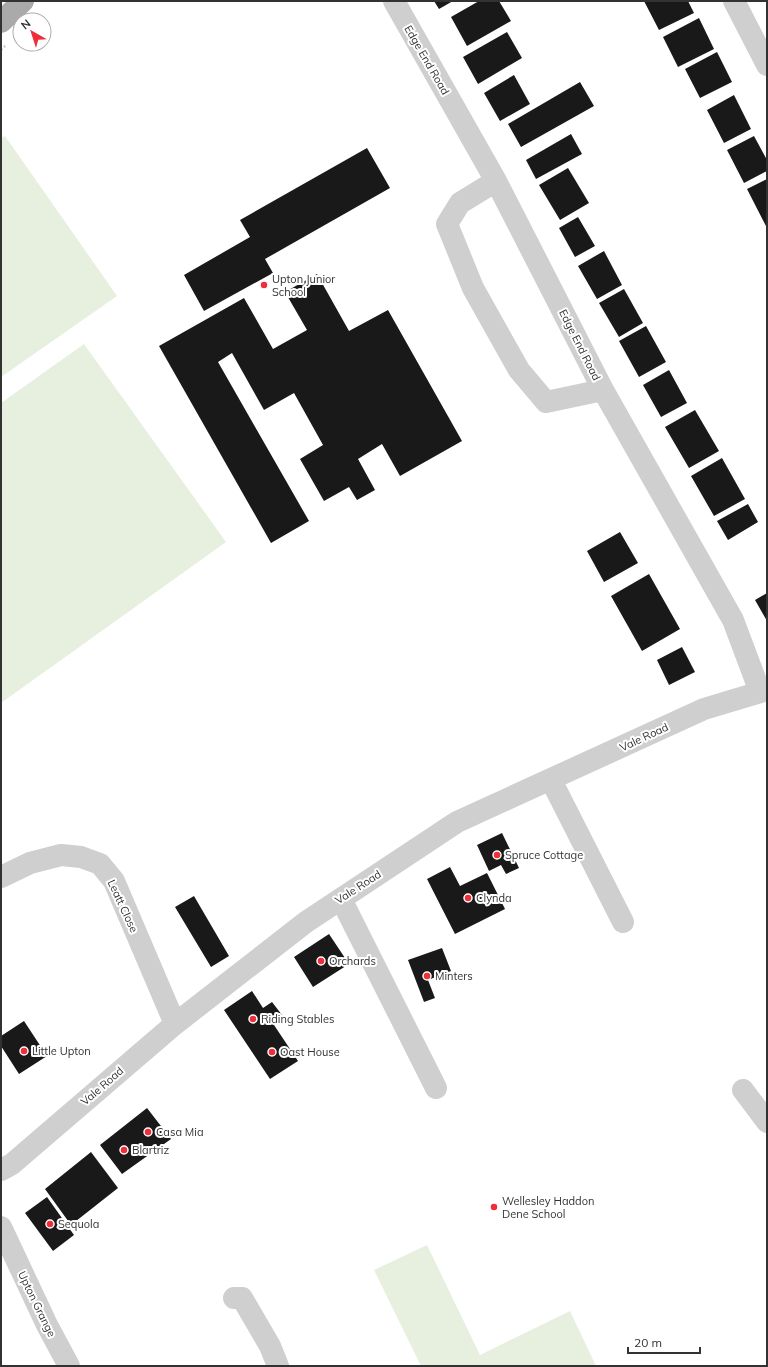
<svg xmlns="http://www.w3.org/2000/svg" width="768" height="1367" font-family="Mulish,sans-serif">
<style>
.green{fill:#e7efdf}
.building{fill:#191919}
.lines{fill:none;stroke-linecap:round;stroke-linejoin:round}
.path{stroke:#cfcfcf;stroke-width:2.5;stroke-dasharray:2 2;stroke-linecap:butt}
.minor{stroke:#cfcfcf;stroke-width:22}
.major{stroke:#aaa;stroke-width:22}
.poi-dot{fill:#ee2e3a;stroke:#fff;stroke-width:1.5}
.labels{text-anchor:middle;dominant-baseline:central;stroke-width:4;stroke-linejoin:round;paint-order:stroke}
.street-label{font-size:11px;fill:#323232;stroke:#fff}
.poi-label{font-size:11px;fill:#323232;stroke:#fff;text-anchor:start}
</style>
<rect width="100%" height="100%" fill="#fff"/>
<path class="green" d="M5 136 117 296 1 377V138Z
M84 344 226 542 1 703V403Z
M427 1245 480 1355 570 1311 596 1366H421L374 1270Z"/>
<path class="building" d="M434 1H453L439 9Z
M479 1H499L511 21 467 46 451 17Z
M644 1H688L694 13 659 30Z
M699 18 714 49 678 67 663 37Z
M507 32 522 58 478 84 463 57Z
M717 52 732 82 700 98 685 69Z
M514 75 530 104 500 121 484 93Z
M580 82 594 106 521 147 508 124Z
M734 95 751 129 724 143 707 110Z
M571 134 582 154 536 179 526 160Z
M754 136 767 160V171L744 183 727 150Z
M367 148 390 188 265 259 273 273 204 311 184 275 250 237 240 220Z
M568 168 589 203 560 220 539 185Z
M767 179V228L747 189Z
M578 217 595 246 575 257 559 228Z
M604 251 622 285 597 299 578 266Z
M317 274 349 331 388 310 462 441 400 476 382 444 358 459 375 490 357 500 349 487 324 501 300 459 323 445 294 393 264 410 232 353 218 362 309 521 271 543 159 346 244 298 273 349 307 330 285 292Z
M624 289 643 323 619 337 599 303Z
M646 326 666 362 639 377 619 341Z
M669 370 687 403 661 417 643 385Z
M695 410 719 451 689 468 665 427Z
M722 458 745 499 714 516 691 476Z
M748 504 758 522 728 540 717 521Z
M620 532 638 563 604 582 587 551Z
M649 574 680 629 642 651 611 596Z
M767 593V621L755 600Z
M682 647 695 672 669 685 657 660Z
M502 833 519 868 506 874 501 865 489 871 477 845Z
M450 867 460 886 487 873 505 909 455 934 427 879Z
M194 896 229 956 211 967 175 907Z
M329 934 349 964 313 987 294 957Z
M442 948 451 971 428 980 435 998 424 1002 408 960Z
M252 991 263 1008 272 1002 282 1015 272 1022 298 1061 270 1079 224 1010Z
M24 1021 47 1056 19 1074 1 1046V1036Z
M147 1108 171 1139 122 1174 100 1145Z
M91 1152 118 1188 71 1225 45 1189Z
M47 1197 74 1235 53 1251 25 1213Z"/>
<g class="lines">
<path class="path" d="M1 50 6 45"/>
<path class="minor" d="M394 1 496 181 603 390 733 620 760 692
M734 1 767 65
M496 181 460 203 447 224 473 288 519 370 546 402 603 390
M551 780 623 922
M1 877 30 863 61 855 81 857 100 864 114 881 175 1024
M341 899 436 1088
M743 1090 767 1122
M1 1170 12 1164 175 1024 306 922 457 822 704 709 767 690
M1 1227 47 1325 69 1366
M234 1298H242L270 1346 278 1366"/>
<path class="major" d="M1 22 23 1"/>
</g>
<g class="poi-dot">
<circle cx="264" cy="285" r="4"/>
<circle cx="497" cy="855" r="4"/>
<circle cx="468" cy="898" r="4"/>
<circle cx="321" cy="961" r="4"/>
<circle cx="427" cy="976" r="4"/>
<circle cx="253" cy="1019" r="4"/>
<circle cx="24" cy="1051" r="4"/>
<circle cx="272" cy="1052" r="4"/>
<circle cx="148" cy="1132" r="4"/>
<circle cx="124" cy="1150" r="4"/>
<circle cx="494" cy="1207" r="4"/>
<circle cx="50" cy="1224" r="4"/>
</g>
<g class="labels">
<g class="street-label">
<text transform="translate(427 60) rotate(60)">Edge End Road</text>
<text transform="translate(580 345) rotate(63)">Edge End Road</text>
<text transform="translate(644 737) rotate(-25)">Vale Road</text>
<text transform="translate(358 887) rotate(-33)">Vale Road</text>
<text transform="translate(123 906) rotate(65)">Leatt Close</text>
<text transform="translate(102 1086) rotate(-41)">Vale Road</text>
<text transform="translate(37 1304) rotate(64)">Upton Grange</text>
</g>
<g class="poi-label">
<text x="272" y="279">Upton Junior<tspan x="272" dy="13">School</tspan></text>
<text x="505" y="855">Spruce Cottage</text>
<text x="476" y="898">Clynda</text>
<text x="329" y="961">Orchards</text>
<text x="435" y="976">Minters</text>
<text x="261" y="1019">Riding Stables</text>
<text x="32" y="1051">Little Upton</text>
<text x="280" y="1052">Oast House</text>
<text x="156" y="1132">Casa Mia</text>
<text x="132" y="1150">Blartriz</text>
<text x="502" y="1201">Wellesley Haddon<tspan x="502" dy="13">Dene School</tspan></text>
<text x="58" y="1224">Sequola</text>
</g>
</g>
<rect width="768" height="1367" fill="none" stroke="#323232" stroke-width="4"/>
<g transform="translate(32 32) rotate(321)"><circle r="19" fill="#ffffff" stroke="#adadad"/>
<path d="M0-3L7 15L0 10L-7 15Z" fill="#ee2e3a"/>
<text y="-6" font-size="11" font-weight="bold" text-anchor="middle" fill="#323232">N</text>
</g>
<path d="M628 1347v6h72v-6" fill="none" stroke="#323232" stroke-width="2"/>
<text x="634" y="1347" font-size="12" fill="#323232" stroke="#ffffff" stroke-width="3" paint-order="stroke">20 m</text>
</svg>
